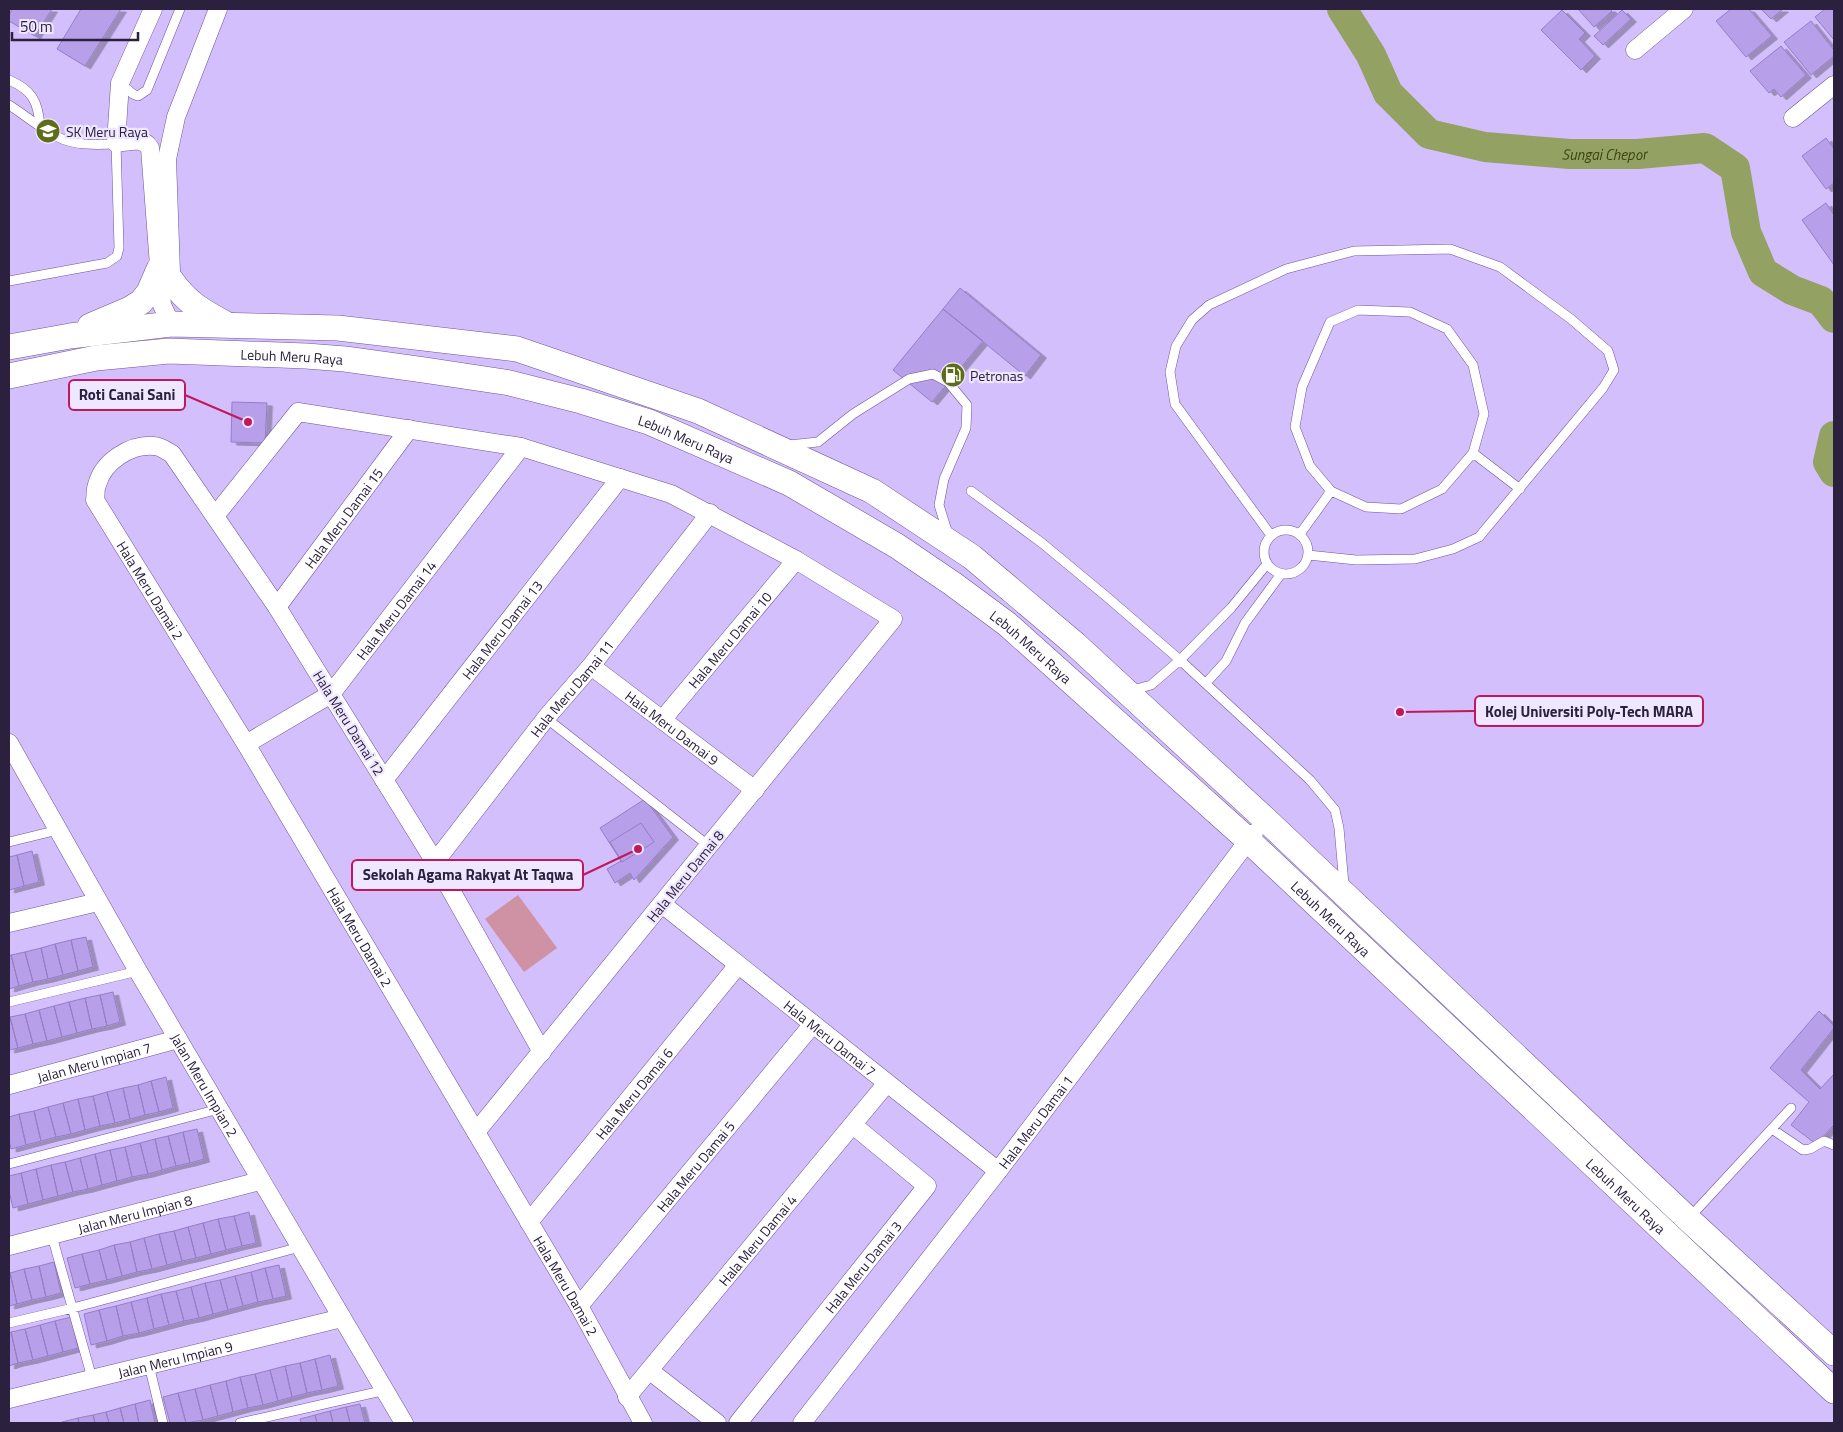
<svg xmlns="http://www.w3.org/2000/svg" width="1843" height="1432" font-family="'Titillium Web',sans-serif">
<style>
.green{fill:#cf91a4}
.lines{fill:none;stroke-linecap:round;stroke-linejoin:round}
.river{stroke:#93a163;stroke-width:30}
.building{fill:#b89fea;stroke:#977dc6;filter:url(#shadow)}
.service-casing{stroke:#6e559a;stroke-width:10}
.minor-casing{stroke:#6e559a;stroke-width:19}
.secondary-casing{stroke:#6e559a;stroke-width:26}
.service{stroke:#fff;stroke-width:9}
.minor{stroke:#fff;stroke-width:18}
.secondary{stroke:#fff;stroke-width:25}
.labels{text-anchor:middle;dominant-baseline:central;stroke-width:4.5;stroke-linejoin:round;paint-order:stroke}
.poi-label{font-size:14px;fill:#2b203e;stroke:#eee7ff;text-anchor:start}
.street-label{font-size:14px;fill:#2b203e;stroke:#eee7ff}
.water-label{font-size:15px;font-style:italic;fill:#3b4516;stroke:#eee7ff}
.leader{fill:none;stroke:#c2185b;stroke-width:2}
.callout-dot{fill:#c2185b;stroke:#eee7ff;stroke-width:2}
.callout{fill:#eee7ff;stroke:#c2185b;stroke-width:2}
.callout-label{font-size:15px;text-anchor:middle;font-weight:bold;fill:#2b203e}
</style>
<defs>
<filter id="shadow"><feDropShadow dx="5.5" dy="3" stdDeviation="0" flood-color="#0004"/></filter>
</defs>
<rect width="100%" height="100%" fill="#d3bffc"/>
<path class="green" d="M518 895 557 948 524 972 485 919Z"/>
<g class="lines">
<g class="river">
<path id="s1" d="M1342 9 1371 55 1388 93 1429 134 1485 147 1570 154H1638L1705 148 1735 168 1746 232 1763 272 1792 290 1821 301 1834 318"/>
<path d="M1834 436 1828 462 1834 472"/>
</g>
</g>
<path class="building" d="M12 9H52L35 36 9 21V15Z
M81 9H121L85 66 57 49Z
M1578 9H1610L1612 11 1594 27Z
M1731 9H1749L1772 36 1746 57 1716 21Z
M1761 9H1783L1771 19Z
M1825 9H1834V40L1815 17Z
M1562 10 1585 33 1579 39 1595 56 1581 70 1541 30Z
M1622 10 1631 19 1603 45 1594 36Z
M1811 21 1834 50V56L1811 75 1784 42Z
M1781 46 1806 75 1781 97 1774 89 1769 93 1750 71Z
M1826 138 1834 149V183L1826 189 1802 156Z
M1826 203 1834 215V265L1802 220Z
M960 288 1041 355 1025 376 943 309Z
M943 309 983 341 932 402 893 370Z
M232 402 267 403 265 443 231 442Z
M645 799 673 837 634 880 630 873 615 883 607 869 621 861 600 828Z
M641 823 654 842 622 862 610 842Z
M32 851 39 882 24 886 17 855Z
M17 855 24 886 9 890V857Z
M86 937 93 967 78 971 71 940Z
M71 940 78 971 63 975 55 944Z
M55 944 63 975 48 979 41 948Z
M41 948 48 979 33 982 25 952Z
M25 952 33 982 19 986 11 955Z
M11 955 19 986 9 989V956Z
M113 992 120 1022 107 1026 100 995Z
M100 995 107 1026 92 1029 85 998Z
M85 998 92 1029 77 1033 69 1002Z
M69 1002 77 1033 62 1037 54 1006Z
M54 1006 62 1037 47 1041 39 1010Z
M39 1010 47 1041 33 1044 25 1014Z
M1819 1011 1834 1026V1028L1801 1070 1820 1089 1834 1074V1125L1816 1144 1791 1125 1809 1102 1770 1068Z
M25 1014 33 1044 18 1048 10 1017Z
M10 1017 18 1048 9 1050V1018Z
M166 1077 173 1108 159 1112 151 1081Z
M151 1081 159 1112 145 1115 138 1085Z
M138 1085 145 1115 130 1119 123 1088Z
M123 1088 130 1119 115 1123 107 1092Z
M107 1092 115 1123 100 1126 93 1096Z
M93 1096 100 1126 85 1130 78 1099Z
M78 1099 85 1130 71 1134 63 1103Z
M63 1103 71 1134 56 1137 48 1107Z
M48 1107 56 1137 41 1141 34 1111Z
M34 1111 41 1141 26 1145 19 1114Z
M19 1114 26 1145 11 1149 9 1140V1117Z
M197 1129 204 1159 190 1163 183 1132Z
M183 1132 190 1163 176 1166 168 1136Z
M168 1136 176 1166 162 1170 155 1139Z
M155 1139 162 1170 148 1174 140 1143Z
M140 1143 148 1174 132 1177 125 1147Z
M125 1147 132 1177 117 1181 110 1150Z
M110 1150 117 1181 102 1185 95 1154Z
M95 1154 102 1185 88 1189 80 1158Z
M80 1158 88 1189 73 1192 65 1162Z
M65 1162 73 1192 58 1196 51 1165Z
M51 1165 58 1196 43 1200 36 1169Z
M36 1169 43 1200 28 1204 21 1173Z
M21 1173 28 1204 13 1208 9 1191V1176Z
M249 1212 256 1243 242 1246 234 1216Z
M234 1216 242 1246 226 1250 218 1219Z
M218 1219 226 1250 211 1254 203 1223Z
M203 1223 211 1254 196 1258 188 1227Z
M188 1227 196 1258 182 1261 174 1231Z
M174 1231 182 1261 167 1265 159 1234Z
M159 1234 167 1265 152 1269 144 1238Z
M144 1238 152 1269 137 1272 130 1242Z
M130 1242 137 1272 122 1276 114 1245Z
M114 1245 122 1276 107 1280 99 1250Z
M99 1250 107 1280 90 1284 82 1254Z
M82 1254 90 1284 75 1288 67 1258Z
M54 1262 61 1293 46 1297 39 1266Z
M279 1265 286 1296 273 1299 265 1268Z
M39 1266 46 1297 32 1300 24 1269Z
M265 1268 273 1299 258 1302 251 1272Z
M24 1269 32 1300 17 1304 10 1273Z
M251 1272 258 1302 243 1306 235 1276Z
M10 1273 17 1304 9 1306V1274Z
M235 1276 243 1306 228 1310 220 1280Z
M220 1280 228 1310 213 1314 205 1283Z
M205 1283 213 1314 199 1318 191 1287Z
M191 1287 199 1318 184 1321 176 1291Z
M176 1291 184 1321 169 1325 161 1294Z
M161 1294 169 1325 154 1329 147 1298Z
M147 1298 154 1329 139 1333 131 1302Z
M131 1302 139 1333 123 1336 116 1306Z
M116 1306 123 1336 107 1341 99 1310Z
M99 1310 107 1341 91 1345 84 1314Z
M71 1317 78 1348 63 1352 55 1321Z
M55 1321 63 1352 48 1356 40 1325Z
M40 1325 48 1356 33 1360 25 1329Z
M25 1329 33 1360 18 1363 11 1332Z
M11 1332 18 1363 9 1366V1333Z
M330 1355 338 1386 322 1390 315 1359Z
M315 1359 322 1390 307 1393 300 1363Z
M300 1363 307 1393 292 1397 285 1366Z
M285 1366 292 1397 278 1401 270 1370Z
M270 1370 278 1401 263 1405 255 1374Z
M255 1374 263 1405 248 1408 240 1377Z
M240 1377 248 1408 233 1412 226 1381Z
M226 1381 233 1412 218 1416 210 1385Z
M210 1385 218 1416 203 1420 195 1389Z
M195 1389 203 1420 186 1423 178 1393Z
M178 1393 186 1423H170L163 1397Z
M150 1400 155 1423H139L135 1404Z
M135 1404 139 1423H124L120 1408Z
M360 1404 365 1423H350L346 1407Z
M346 1407 350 1423H333L330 1411Z
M120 1408 124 1423H109L106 1412Z
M330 1411 333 1423H317L315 1415Z
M106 1412 109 1423H95L93 1415Z
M93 1415 95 1423H79L78 1418Z
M315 1415 317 1423H301L300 1419Z
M78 1418 79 1423H63L62 1422Z"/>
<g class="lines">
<defs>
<path id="service" d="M9 80C32 90 38 101 40 126
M121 84 133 94 138 96 147 90 180 9
M9 105C25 115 41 129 58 137 72 145 100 146 116 143L119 248 117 256 107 263 9 281
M1358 310 1410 312 1447 329 1473 365 1484 414 1473 453 1442 489 1401 509 1366 507 1331 491 1310 466 1295 427 1302 387 1330 322Z
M789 445 818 442 853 414 909 379 933 374 948 382 967 405 966 428 944 479 939 505 948 534
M1473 453 1520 489
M971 491 1042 543 1107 597 1180 660 1310 780 1335 810 1339 828 1344 885
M1264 552a22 22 0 1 1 44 0a22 22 0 1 1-44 0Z
M1270 534 1175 404 1170 372 1176 346 1192 320 1209 305 1286 269 1354 251 1450 249 1500 267 1571 319 1608 351 1614 370 1603 388 1479 537 1453 549 1415 559 1356 560 1308 555
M1300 534 1331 491
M1206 683 1226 661 1245 623 1281 574
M1129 691 1151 685 1180 660 1231 608 1267 564
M546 718 709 846
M9 842 58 830
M9 1002 138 971
M1772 1129 1803 1150 1810 1149 1824 1141 1834 1145
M9 1164 219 1109
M1690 1217 1791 1108
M52 1236 92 1378
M9 1323 73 1308 300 1247
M149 1365 163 1423
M240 1423 386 1390"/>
<g id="minor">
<path d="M153 9 120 83 116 143C128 142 143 136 150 148L162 305 171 324"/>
<path d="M1635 50 1684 9"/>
<path d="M1793 118 1834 85"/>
<path d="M171 272 167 159 176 117 218 9"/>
<path d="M215 516 298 412 521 447 671 494 796 560 893 619 476 1132"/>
<path id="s2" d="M277 607 409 429"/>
<path id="s3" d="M591 666 755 790"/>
<path id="s4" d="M662 720 796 560"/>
<path id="s5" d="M9 743 138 971 404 1423"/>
<path id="s6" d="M246 744 331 694 521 447"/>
<path id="s7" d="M384 780 620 478"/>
<path id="s8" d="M435 862 546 718 591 666 710 513"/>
<path id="s9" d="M662 904 998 1171"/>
<path d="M9 923 98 902"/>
<path id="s10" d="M542 1052 435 862 277 607 172 454C167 451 160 446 154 446 131 444 103 461 97 485 95 489 96 495 95 500L246 744 579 1306 643 1423"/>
<path id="s11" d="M9 1085 178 1039"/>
<path id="s12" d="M529 1222 738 965"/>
<path id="s13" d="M9 1246 260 1181"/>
<path id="s14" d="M579 1306 813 1024"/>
<path d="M650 1371 717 1423"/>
<path id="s15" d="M627 1397 887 1083"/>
<path id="s16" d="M9 1399 342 1318"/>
<path id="s17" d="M738 1423 927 1186 853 1125"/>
<path id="s18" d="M802 1423 998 1171 1254 833"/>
</g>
<g id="secondary">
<path d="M171 280C187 303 202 311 226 324"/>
<path d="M90 326 130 309 141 302 149 292 159 269"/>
<path d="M9 347 70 336 171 324 338 328 517 349 698 411 872 491 972 557 1075 644 1265 819 1688 1219 1834 1353"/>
<path id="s19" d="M9 376 96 358 169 351 306 356 345 359 424 370 510 383 581 401 649 422 789 483 897 546 953 584 1007 624 1248 840 1834 1391"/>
</g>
</defs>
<use href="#service" class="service-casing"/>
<use href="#minor" class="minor-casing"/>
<use href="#secondary" class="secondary-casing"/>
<use href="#service" class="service"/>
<use href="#minor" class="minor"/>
<use href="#secondary" class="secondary"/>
</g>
<defs>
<symbol id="school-disc" viewBox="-11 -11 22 22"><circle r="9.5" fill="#5e6d17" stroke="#eee7ff"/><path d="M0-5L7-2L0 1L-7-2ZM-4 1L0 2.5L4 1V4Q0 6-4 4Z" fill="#fff"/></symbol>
<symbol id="fuel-disc" viewBox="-11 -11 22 22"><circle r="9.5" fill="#5e6d17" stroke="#eee7ff"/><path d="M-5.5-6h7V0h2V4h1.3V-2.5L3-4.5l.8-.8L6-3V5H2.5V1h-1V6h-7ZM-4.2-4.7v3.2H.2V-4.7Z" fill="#fff"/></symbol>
</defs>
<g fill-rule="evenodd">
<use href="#school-disc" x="34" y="117" width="28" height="28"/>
<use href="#fuel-disc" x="939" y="361" width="28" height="28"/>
</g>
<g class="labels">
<g class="poi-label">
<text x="66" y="131">SK Meru Raya</text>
<text x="970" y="375">Petronas</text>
</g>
<g class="street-label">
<text stroke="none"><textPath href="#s19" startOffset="285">Lebuh Meru Raya</textPath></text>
<text stroke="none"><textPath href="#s19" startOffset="690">Lebuh Meru Raya</textPath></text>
<text stroke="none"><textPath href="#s2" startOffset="111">Hala Meru Damai 15</textPath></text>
<text stroke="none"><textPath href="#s10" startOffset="919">Hala Meru Damai 2</textPath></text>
<text stroke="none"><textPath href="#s6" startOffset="205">Hala Meru Damai 14</textPath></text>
<text stroke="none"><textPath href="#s7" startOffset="191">Hala Meru Damai 13</textPath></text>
<text stroke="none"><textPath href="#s4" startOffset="105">Hala Meru Damai 10</textPath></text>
<text stroke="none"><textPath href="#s19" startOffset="1095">Lebuh Meru Raya</textPath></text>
<text stroke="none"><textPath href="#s8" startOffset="221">Hala Meru Damai 11</textPath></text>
<text transform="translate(349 723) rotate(58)">Hala Meru Damai 12</text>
<text stroke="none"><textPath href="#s3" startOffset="102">Hala Meru Damai 9</textPath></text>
<text transform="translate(685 876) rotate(-51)">Hala Meru Damai 8</text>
<text stroke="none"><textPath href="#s19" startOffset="1500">Lebuh Meru Raya</textPath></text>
<text stroke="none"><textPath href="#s10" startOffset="1324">Hala Meru Damai 2</textPath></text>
<text stroke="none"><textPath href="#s9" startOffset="215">Hala Meru Damai 7</textPath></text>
<text stroke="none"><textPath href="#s11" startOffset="88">Jalan Meru Impian 7</textPath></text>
<text stroke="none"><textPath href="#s5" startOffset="394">Jalan Meru Impian 2</textPath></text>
<text stroke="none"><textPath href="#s12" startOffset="166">Hala Meru Damai 6</textPath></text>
<text stroke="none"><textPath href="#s18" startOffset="381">Hala Meru Damai 1</textPath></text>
<text stroke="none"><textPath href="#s14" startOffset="182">Hala Meru Damai 5</textPath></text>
<text stroke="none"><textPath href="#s19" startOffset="1905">Lebuh Meru Raya</textPath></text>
<text stroke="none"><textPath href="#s13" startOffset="130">Jalan Meru Impian 8</textPath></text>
<text stroke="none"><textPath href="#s15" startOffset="204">Hala Meru Damai 4</textPath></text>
<text stroke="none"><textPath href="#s17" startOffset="200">Hala Meru Damai 3</textPath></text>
<text stroke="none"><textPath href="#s10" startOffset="1729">Hala Meru Damai 2</textPath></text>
<text stroke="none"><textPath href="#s16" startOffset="171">Jalan Meru Impian 9</textPath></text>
</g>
<g class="water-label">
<text stroke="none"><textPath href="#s1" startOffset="331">Sungai Chepor</textPath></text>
</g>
</g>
<path class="leader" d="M248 422L185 395M1400 712L1475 711M638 849L583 875"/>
<g class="callout-dot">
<circle cx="248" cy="422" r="5"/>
<circle cx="1400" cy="712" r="5"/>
<circle cx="638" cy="849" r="5"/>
</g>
<g class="callout">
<rect x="69" y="380" width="116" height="30" rx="5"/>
<rect x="1475" y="696" width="228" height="30" rx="5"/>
<rect x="352" y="860" width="231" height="30" rx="5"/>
</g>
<g class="callout-label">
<text x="127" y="400">Roti Canai Sani</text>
<text x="1589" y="717">Kolej Universiti Poly-Tech MARA</text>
<text x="468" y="880">Sekolah Agama Rakyat At Taqwa</text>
</g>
<rect width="1843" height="1432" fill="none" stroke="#2b203e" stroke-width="20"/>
<path d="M12 32v8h126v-8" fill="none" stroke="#2b203e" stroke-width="2.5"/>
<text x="20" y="32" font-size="15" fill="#2b203e" stroke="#eee7ff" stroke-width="4" paint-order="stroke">50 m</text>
</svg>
